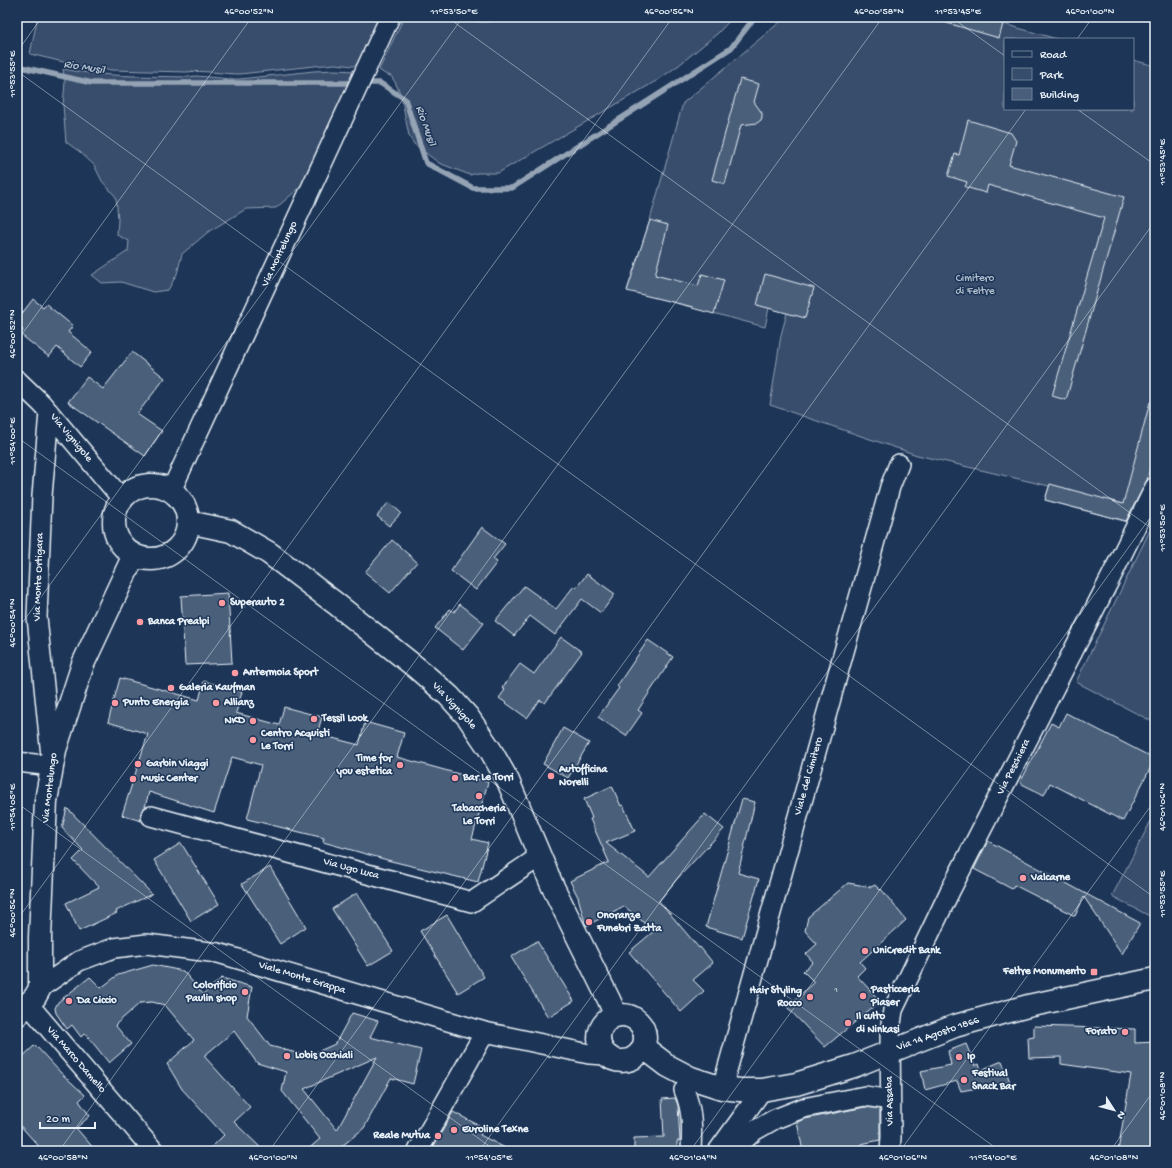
<svg xmlns="http://www.w3.org/2000/svg" width="1172" height="1168" font-family="'Gochi Hand',sans-serif">
<style>
.green{fill:#374d6c;stroke:#909fb2}
.lines{fill:none;stroke-linecap:round;stroke-linejoin:round}
.stream{stroke:#95a4b5;stroke-width:5.5}
.building{fill:#495e7a;stroke:#e8f1f8;fill-rule:evenodd}
.minor-casing{stroke:#e8f1f8;stroke-width:22}
.major-casing{stroke:#e8f1f8;stroke-width:25}
.minor{stroke:#1d3557;stroke-width:19}
.major{stroke:#1d3557;stroke-width:22}
.ticks{fill:none;stroke:#e8f1f8;stroke-width:1;stroke-opacity:0.45}
.poi-dot{fill:#ff9aa2;stroke:#1d3557;stroke-width:1.5}
.labels{text-anchor:middle;dominant-baseline:central;stroke-width:3;stroke-linejoin:round;paint-order:stroke}
.number-label{font-size:9px;fill:#c0ccd8}
.street-label{font-size:11px;fill:#e8f1f8;stroke:#1d3557}
.park-label{font-size:11px;fill:#b3c0ce;stroke:#1d3557}
.poi-label{font-size:11px;font-weight:bold;fill:#e8f1f8;stroke:#1d3557;text-anchor:start}
.water-label{font-size:12px;font-style:italic;fill:#b7c4d1;stroke:#1d3557}
.neatline{fill:none;stroke:#e8f1f8;stroke-width:1.5}
.ticks-label{font-size:10px;text-anchor:middle;fill:#e8f1f8}
</style>
<rect width="100%" height="100%" fill="#1d3557"/>
<filter id="ink" filterUnits="userSpaceOnUse"><feTurbulence type="fractalNoise" baseFrequency=".025" numOctaves="2"/><feDisplacementMap in="SourceGraphic" scale="8" xChannelSelector="R" yChannelSelector="G"/><feConvolveMatrix kernelMatrix="1 2 1 2 8 2 1 2 1" color-interpolation-filters="sRGB"/></filter>
<g filter="url(#ink)">
<path class="green" d="M39 17H378L380 20 361 62 354 66 335 64 314 66 240 74C222 74 204 70 186 72L111 70 80 66 30 54 37 20Z
M404 17H461L464 21 486 22 515 17H733L718 33 679 65 658 80 498 173H477L470 175 439 163 414 144 409 136 401 95 395 82 391 76 385 74 379 70Z
M786 17H979L1057 39H1005V109H1133V60L1155 66V449L1135 524 1045 500 1049 486 917 455 770 405 781 335 787 313 769 308 765 327 627 290 650 220 683 103Z
M63 69C104 77 145 76 187 77L196 76 231 79H240L314 71 335 70 355 71 305 183 276 208 246 209 208 232 182 254 177 274 168 290 153 292 121 282 102 283 92 275 128 251 129 241 117 235 118 219 116 197 102 181 94 165 80 152 66 142 63 105 65 82Z
M1155 520V723L1076 682Z
M1155 813V919L1112 896Z"/>
<g class="lines">
<path class="stream" d="M17 66 92 83H380L405 99 426 163 473 188H512L731 48 755 17"/>
</g>
<path class="building" d="M941 17H979L1003 24 999 38 940 21Z
M740 79 759 84 754 102 762 113V117L761 120 757 123 741 125 725 184 712 180Z
M968 120 1011 133 1016 141 1009 165 1124 197 1066 400 1052 396 1104 218 988 185 986 193 965 187 967 182 948 176 955 154 959 155Z
M650 220 668 225 655 275 698 286 702 274 724 280 714 314 692 308 693 307 627 291Z
M765 274 814 288 805 318 757 305Z
M33 299 43 307 46 304 73 326 68 332 92 352 80 367 57 347 49 357 20 334 23 330 17 325V320Z
M132 352 165 378 137 414 162 431 145 456 68 402 87 377 103 389Z
M1150 402 1155 403V449L1147 480 1126 521 1045 500 1050 484 1123 504Z
M389 502 401 513 389 526 377 516Z
M482 527 505 544 493 559 497 562 476 590 451 571Z
M392 540 417 562 390 593 365 572Z
M587 574 615 594 601 613 582 599 555 635 530 616 514 636 495 621 524 586 556 609 574 586 576 588Z
M228 593 232 663 185 665 181 596Z
M460 604 484 623 463 650 435 628 450 609 454 612Z
M561 637 582 652 545 703 540 700 527 718 499 698 505 690 502 688 520 664 534 674Z
M648 640 673 657 638 710 642 713 626 736 598 717 619 688 617 686Z
M120 678 199 700 204 681 242 692 236 713 279 725 284 707 322 717 317 734 359 745 365 722 404 733 397 757 488 782 472 839 488 843 478 882 391 861 323 842 324 838 247 819 261 765 232 757 214 813 149 792 145 807 141 813V821L122 815 148 734 108 722Z
M1066 713 1155 759 1123 821 1050 783 1044 795 1020 783 1051 723 1059 727Z
M563 728 589 743 568 778 543 764Z
M612 786 621 806 623 805 635 831 606 843 649 877 705 814 724 829 677 879 659 901 699 948 700 947 713 963 693 980 704 991 681 1012 629 952 654 931 624 906 586 926 578 897 570 881 609 862 590 819 592 818 584 799Z
M742 799 755 802 738 873 759 879 742 938 706 927Z
M67 808 152 894 116 911 117 913 79 931 66 903 99 887 73 860 83 850 62 828Z
M988 841 1140 923 1122 954 1084 897 1075 916 1014 885 1012 889 974 869Z
M181 843 219 904 191 921 154 860Z
M270 867 306 927 280 944 242 884Z
M848 883 871 887 875 885 880 890 881 889 906 920 860 962 865 968 857 976 880 1001 825 1047 787 1007 814 982 803 971 813 962 806 954 817 944 805 931 808 917Z
M357 893 393 951 368 966 332 909Z
M447 915 484 977 458 993 420 931Z
M537 941 574 1001 548 1017 511 957Z
M153 965 183 971 203 994 222 978 252 987 247 1016 270 1046 308 1056 335 1044 352 1013 378 1021 370 1037 421 1050 413 1084 391 1078 364 1128 336 1151H306L320 1139 282 1091 286 1072 257 1063 234 1031 204 1056 250 1107 234 1122 264 1151H208L224 1135 182 1089 167 1064 194 1040 165 1005 152 1002 140 1003 115 1025 131 1044 109 1063 85 1033 81 1037 72 1025 67 1029 56 1013 55 1008 58 1002 90 977 101 988 118 975ZM377 1057 337 1130 304 1089Z
M1034 1026 1135 1029V1043L1155 1042V1151H1118L1131 1074 1061 1064V1057L1029 1058 1028 1038 1034 1037Z
M966 1044 975 1066 979 1064 981 1070 1002 1061 1010 1082 961 1091 957 1081 925 1090 921 1071 951 1065 948 1051Z
M35 1045 61 1073 85 1095 79 1101 90 1116 76 1128 96 1151H43L17 1122V1062Z
M675 1098 678 1105 680 1141H677V1151H634V1138L664 1137 662 1099Z
M865 1107 880 1109V1140L861 1144 862 1151H803L797 1122 805 1119Z
M453 1112 484 1128 480 1135 511 1151H431Z"/>
<g class="lines">
<defs>
<path id="minor" d="M17 380 42 404 122 499
M171 491 390 17
M17 762 52 766 37 617 42 496 49 412
M151 816 472 902 539 857
M40 988 79 961 114 948 147 944 218 953 485 1032 589 1054 606 1055
M29 1005 154 1151
M722 1088 890 487 899 464
M684 1090C693 1111 692 1129 691 1151
M418 1151 485 1032
M718 1151 762 1090
M732 1151 754 1131 775 1119 803 1108 865 1096 884 1099 890 1103
M890 1151 891 1137 890 1031 893 1010 950 891 1111 577 1155 487"/>
<path id="major" d="M114 522a37 37 0 1 1 74 0a37 37 0 1 1-74 0Z
M188 525 198 524 231 531 269 553 335 603 418 669 449 696 468 717 491 751 508 781 552 885 609 1000 616 1016
M17 1015 35 997 40 988V937L46 801 55 750 83 664 134 555
M599 1038a23 23 0 1 1 46 0a23 23 0 1 1-46 0Z
M643 1047 668 1066 691 1078 722 1088 740 1090H762L796 1084 854 1066 955 1026 1028 1006 1155 979"/>
</defs>
<use href="#minor" class="minor-casing"/>
<use href="#major" class="major-casing"/>
<use href="#minor" class="minor"/>
<use href="#major" class="major"/>
</g>
</g>
<path class="ticks" d="M447 17 1155 531M951 17 1005 56M1077 39 1093 17M17 52 42 17M17 71 1155 898M1077 109 1155 165M17 341 252 17M17 437 1000 1151M17 630 463 17M17 803 496 1151M17 920 673 17M59 1151 883 17M269 1151 1026 109M479 1151 1155 221M690 1151 1155 511M900 1151 1155 800M1110 1151 1155 1089"/>
<g class="poi-dot">
<circle cx="222" cy="603" r="4"/>
<circle cx="140" cy="622" r="4"/>
<circle cx="235" cy="673" r="4"/>
<circle cx="171" cy="688" r="4"/>
<circle cx="115" cy="703" r="4"/>
<circle cx="216" cy="703" r="4"/>
<circle cx="314" cy="719" r="4"/>
<circle cx="253" cy="721" r="4"/>
<circle cx="253" cy="740" r="4"/>
<circle cx="138" cy="764" r="4"/>
<circle cx="400" cy="765" r="4"/>
<circle cx="551" cy="776" r="4"/>
<circle cx="455" cy="778" r="4"/>
<circle cx="133" cy="779" r="4"/>
<circle cx="479" cy="796" r="4"/>
<circle cx="1023" cy="878" r="4"/>
<circle cx="589" cy="922" r="4"/>
<circle cx="865" cy="951" r="4"/>
<rect x="1090" y="968" width="8" height="8" rx="2"/>
<circle cx="245" cy="992" r="4"/>
<circle cx="863" cy="996" r="4"/>
<circle cx="810" cy="997" r="4"/>
<circle cx="69" cy="1001" r="4"/>
<circle cx="848" cy="1023" r="4"/>
<circle cx="1125" cy="1032" r="4"/>
<circle cx="287" cy="1056" r="4"/>
<circle cx="959" cy="1057" r="4"/>
<circle cx="964" cy="1080" r="4"/>
<circle cx="454" cy="1130" r="4"/>
<circle cx="438" cy="1136" r="4"/>
</g>
<g class="labels">
<g class="number-label">
<text x="836" y="990">1</text>
</g>
<g class="street-label">
<text transform="translate(280 254) rotate(-65)">Via Montelungo</text>
<text transform="translate(71 438) rotate(50)">Via Vignigole</text>
<text transform="translate(39 577) rotate(-88)">Via Monte Ortigara</text>
<text transform="translate(454 706) rotate(47)">Via Vignigole</text>
<text transform="translate(1014 767) rotate(-63)">Via Peschiera</text>
<text transform="translate(809 776) rotate(-74)">Viale del Cimitero</text>
<text transform="translate(50 788) rotate(-83)">Via Montelungo</text>
<text transform="translate(351 869) rotate(15)">Via Ugo Luca</text>
<text transform="translate(302 978) rotate(17)">Viale Monte Grappa</text>
<text transform="translate(938 1034) rotate(-19)">Via 14 Agosto 1866</text>
<text transform="translate(76 1060) rotate(49)">Via Marco Damello</text>
<text transform="translate(890 1101) rotate(-91)">Via Assaba</text>
</g>
<g class="park-label">
<text x="975" y="279">Cimitero<tspan x="975" dy="13">di Feltre</tspan></text>
</g>
<g class="poi-label">
<text x="230" y="603">Superauto 2</text>
<text x="148" y="622">Banca Prealpi</text>
<text x="243" y="673">Antermoia Sport</text>
<text x="179" y="688">Galeria Kaufman</text>
<text x="123" y="703">Punto Energia</text>
<text x="224" y="703">Allianz</text>
<text x="322" y="719">Tessil Look</text>
<text x="245" y="721" text-anchor="end">NKD</text>
<text x="261" y="734">Centro Acquisti<tspan x="261" dy="13">Le Torri</tspan></text>
<text x="392" y="759" text-anchor="end">Time for<tspan x="392" dy="13">you estetica</tspan></text>
<text x="146" y="764">Garbin Viaggi</text>
<text x="559" y="770">Autofficina<tspan x="559" dy="13">Norelli</tspan></text>
<text x="463" y="778">Bar Le Torri</text>
<text x="141" y="779">Music Center</text>
<text x="479" y="809" text-anchor="middle">Tabaccheria<tspan x="479" dy="13">Le Torri</tspan></text>
<text x="1031" y="878">Valcarne</text>
<text x="597" y="916">Onoranze<tspan x="597" dy="13">Funebri Zatta</tspan></text>
<text x="873" y="951">UniCredit Bank</text>
<text x="1086" y="972" text-anchor="end">Feltre Monumento</text>
<text x="237" y="986" text-anchor="end">Colorificio<tspan x="237" dy="13">Paulin shop</tspan></text>
<text x="871" y="990">Pasticceria<tspan x="871" dy="13">Piaser</tspan></text>
<text x="802" y="991" text-anchor="end">Hair Styling<tspan x="802" dy="13">Rocco</tspan></text>
<text x="77" y="1001">Da Ciccio</text>
<text x="856" y="1017">Il culto<tspan x="856" dy="13">di Ninkasi</tspan></text>
<text x="1117" y="1032" text-anchor="end">Forato</text>
<text x="295" y="1056">Lobis Occhiali</text>
<text x="967" y="1057">Ip</text>
<text x="972" y="1074">Festival<tspan x="972" dy="13">Snack Bar</tspan></text>
<text x="462" y="1130">Euroline Texne</text>
<text x="430" y="1136" text-anchor="end">Reale Mutua</text>
</g>
<g class="water-label">
<text transform="translate(84 68) rotate(9)">Rio Musil</text>
<text transform="translate(425 126) rotate(71)">Rio Musil</text>
</g>
</g>
<rect width="1172" height="1168" fill="none" stroke="#1d3557" stroke-width="44"/>
<rect x="1004" y="38" width="130" height="72" fill="#1d3557" stroke="#6e8097"/>
<rect x="1012" y="51" width="20" height="6" fill="#1d3557" stroke="#6e8097"/>
<text x="1040" y="58" font-size="12" fill="#e8f1f8">Road</text>
<rect x="1012" y="68" width="20" height="12" fill="#374d6c" stroke="#6e8097"/>
<text x="1040" y="78" font-size="12" fill="#e8f1f8">Park</text>
<rect x="1012" y="88" width="20" height="12" fill="#495e7a" stroke="#6e8097"/>
<text x="1040" y="98" font-size="12" fill="#e8f1f8">Building</text>
<g transform="translate(1114 1110) rotate(126)" stroke="#1d3557" stroke-width="3" paint-order="stroke">
<path d="M0-3L7 15L0 10L-7 15Z" fill="#e8f1f8"/>
<text y="-6" font-size="11" font-weight="bold" text-anchor="middle" fill="#e8f1f8">N</text>
</g>
<path d="M40 1122v6h55v-6" fill="none" stroke="#e8f1f8" stroke-width="2"/>
<text x="46" y="1122" font-size="12" fill="#e8f1f8" stroke="#1d3557" stroke-width="3" paint-order="stroke">20 m</text>
<rect x="22" y="22" width="1128" height="1124" class="neatline"/>
<g class="ticks-label">
<text x="249" y="14">46°00'52"N</text>
<text x="454" y="14">11°53'50"E</text>
<text x="669" y="14">46°00'56"N</text>
<text x="879" y="14">46°00'58"N</text>
<text x="958" y="14">11°53'45"E</text>
<text x="1090" y="14">46°01'00"N</text>
<text transform="translate(11 74) rotate(-90)" y="4">11°53'55"E</text>
<text transform="translate(1161 162) rotate(-90)" y="4">11°53'45"E</text>
<text transform="translate(11 334) rotate(-90)" y="4">46°00'52"N</text>
<text transform="translate(11 441) rotate(-90)" y="4">11°54'00"E</text>
<text transform="translate(1161 528) rotate(-90)" y="4">11°53'50"E</text>
<text transform="translate(11 623) rotate(-90)" y="4">46°00'54"N</text>
<text transform="translate(11 807) rotate(-90)" y="4">11°54'05"E</text>
<text transform="translate(1161 807) rotate(-90)" y="4">46°01'06"N</text>
<text transform="translate(1161 894) rotate(-90)" y="4">11°53'55"E</text>
<text transform="translate(11 913) rotate(-90)" y="4">46°00'56"N</text>
<text transform="translate(1161 1096) rotate(-90)" y="4">46°01'08"N</text>
<text x="63" y="1160">46°00'58"N</text>
<text x="273" y="1160">46°01'00"N</text>
<text x="489" y="1160">11°54'05"E</text>
<text x="693" y="1160">46°01'04"N</text>
<text x="903" y="1160">46°01'06"N</text>
<text x="993" y="1160">11°54'00"E</text>
<text x="1114" y="1160">46°01'08"N</text>
</g>
</svg>
